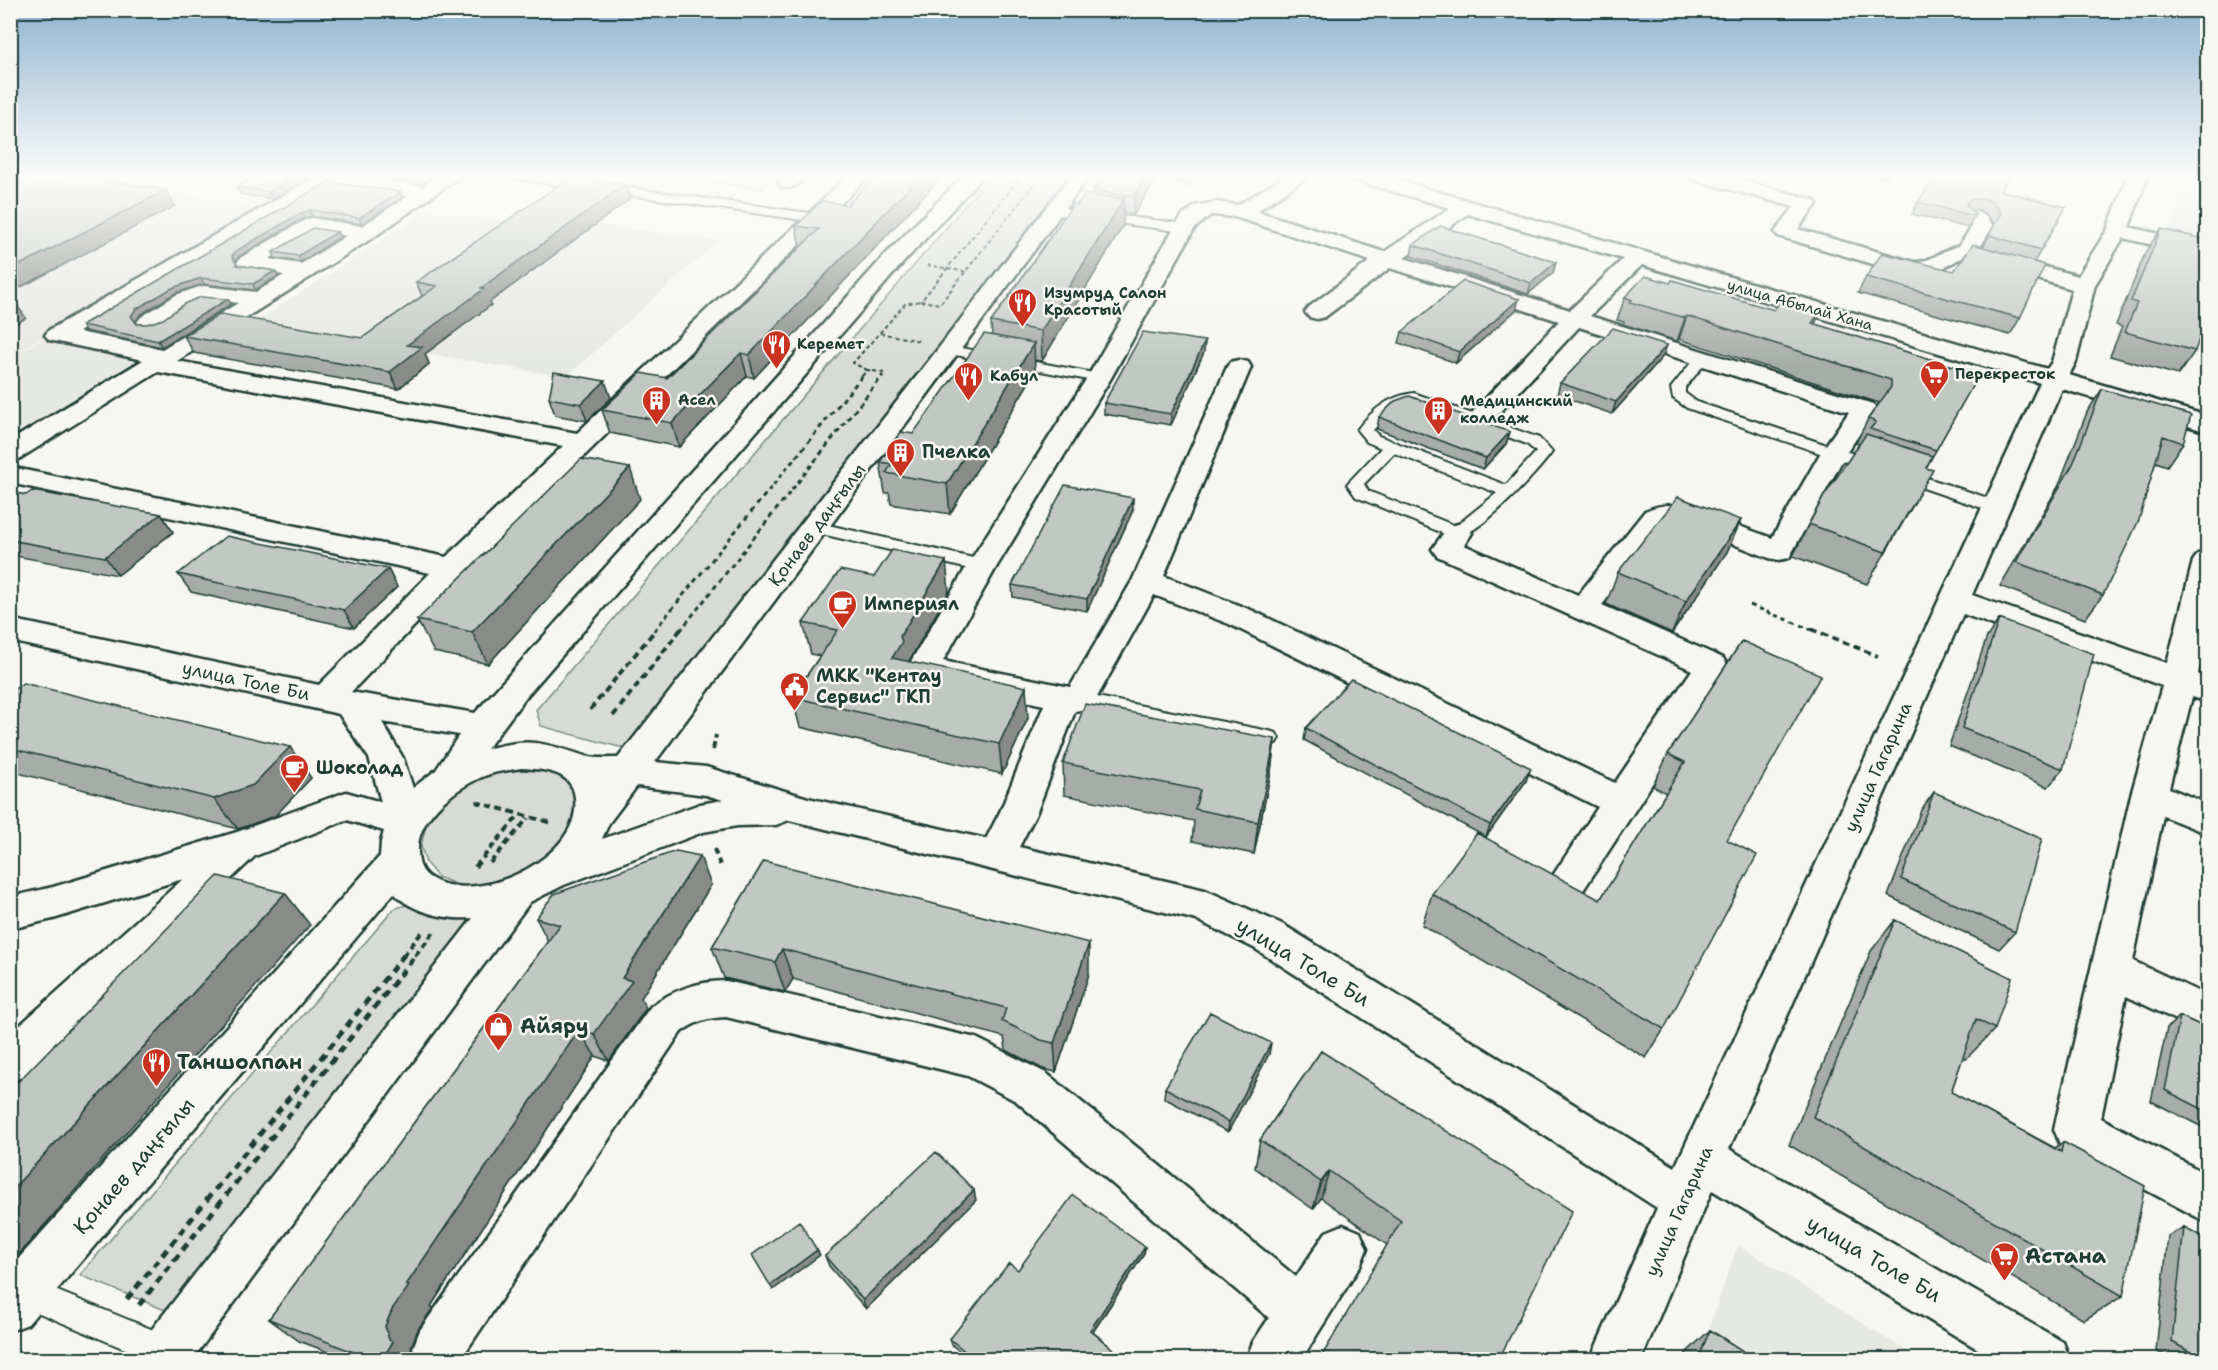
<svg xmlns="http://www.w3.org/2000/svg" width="2218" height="1370" font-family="'Shantell Sans',sans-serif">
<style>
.built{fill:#e6e8e4}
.green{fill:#d6dbd6;stroke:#7a8c85;stroke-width:1.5}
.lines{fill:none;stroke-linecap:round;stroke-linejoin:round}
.lane-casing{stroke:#1f3d34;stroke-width:4}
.street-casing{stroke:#1f3d34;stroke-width:5}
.path-far3{stroke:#1f3d34;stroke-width:2;stroke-dasharray:4 3;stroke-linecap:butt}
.path-far2{stroke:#1f3d34;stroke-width:3;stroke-dasharray:5 4;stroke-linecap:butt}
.path-far1{stroke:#1f3d34;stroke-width:4;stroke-dasharray:7 4.5;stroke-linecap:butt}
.path{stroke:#1f3d34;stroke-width:5;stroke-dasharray:8 6;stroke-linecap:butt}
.lane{fill:#f6f6f2;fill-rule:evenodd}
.street{fill:#f6f6f2;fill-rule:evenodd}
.wall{fill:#a6aca8;stroke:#1f3d34;stroke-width:1.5}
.shaded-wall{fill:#878c88;stroke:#1f3d34;stroke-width:1.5}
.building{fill:#c1c8c3;stroke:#1f3d34;stroke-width:1.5}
.labels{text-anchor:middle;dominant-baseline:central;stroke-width:5;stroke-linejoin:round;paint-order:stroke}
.far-poi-label{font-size:15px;font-weight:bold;fill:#1f3d34;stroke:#f6f6f2;text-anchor:start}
.far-street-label{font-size:15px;fill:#1f3d34;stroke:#f6f6f2}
.poi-label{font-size:18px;font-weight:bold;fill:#1f3d34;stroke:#f6f6f2;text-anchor:start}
.street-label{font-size:18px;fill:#1f3d34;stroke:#f6f6f2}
.near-street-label{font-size:21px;fill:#1f3d34;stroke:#f6f6f2}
.near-poi-label{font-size:21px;font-weight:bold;fill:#1f3d34;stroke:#f6f6f2;text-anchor:start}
</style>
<rect width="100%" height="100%" fill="#f6f6f2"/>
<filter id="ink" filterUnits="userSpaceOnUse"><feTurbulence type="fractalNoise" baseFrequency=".0167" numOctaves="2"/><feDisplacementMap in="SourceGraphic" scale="12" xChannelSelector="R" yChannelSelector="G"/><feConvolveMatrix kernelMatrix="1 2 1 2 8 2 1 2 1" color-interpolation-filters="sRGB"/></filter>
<g filter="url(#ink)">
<path class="built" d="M11 175H62L273 207 11 355Z
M2190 175H2207V242L2168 232Z
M428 210 556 228 567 220 718 241 566 377 252 324Z
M44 338 154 359 35 435 11 430 10 357Z
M1738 1245 1919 1359 1698 1360Z"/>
<path class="green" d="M693 175H778L761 189 688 179Z
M991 175H1070L632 746 619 747 541 726 536 710Z
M514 767H539L561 773 576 785 583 801 573 838 534 871 481 887 458 885 438 877 426 863 421 846 426 825 440 805 462 787 487 774Z
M408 904 469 920 472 939 182 1317 80 1275 394 909Z"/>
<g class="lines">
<defs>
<path id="lane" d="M504 175H536L817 214 823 218 817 222 509 178Z
M1054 207 1184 224 1190 228 1184 232 1050 214 1048 211Z
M950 346 1099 374 1106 378 1099 382 945 353 943 350 945 347Z
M1703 353 1710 357 1685 388V393L1697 402 2003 503 2005 507 2003 511H1991L1687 408 1673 398 1671 388 1698 354Z
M1414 393 1539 438 1552 452C1539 471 1474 542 1452 537L1356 497 1347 484 1381 448 1367 442 1357 430C1372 410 1389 396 1414 393ZM1413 402 1527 444 1536 452 1506 485 1379 436 1373 430 1392 411ZM1394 453 1497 493 1456 526 1368 491 1364 484Z
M815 522 982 560 988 562 991 566 988 570 982 572 809 531 806 527 809 523Z
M1067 691 1269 731 1276 733 1279 738 1276 743 1269 745 1060 703 1057 698 1060 693Z
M23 1277 178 1340 182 1351 178 1360H151L13 1302 10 1287 13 1282Z"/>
<path id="street" d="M319 175H343L423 186 439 175H462L374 237 177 361 577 433 849 175H870L463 575 351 692 475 713 885 255 964 175H984L901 265 525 698 487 749C530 737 544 743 585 756 595 759 608 758 618 758L941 345 1071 175H1090L655 762 706 767 808 798 986 839 1000 812 1044 705 923 679 911 676 907 668 967 566 1087 378 1174 228 1182 216 1195 206 1216 202 1238 205 1287 175H1310L1257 211 1384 252 1450 208 1351 179 1349 175H1380L2047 369 2052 362 2072 289 1965 258 1959 259 1936 272 1913 276 1778 236 1775 232 1794 207 1692 179 1690 175H1723L1814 200 1817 204 1798 229 1914 262C1930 263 1943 249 1959 246L1972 226 1962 217 1965 213C1978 209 1986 215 1993 226L1979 249 2078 276 2107 230 2128 175H2148L2129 227 2208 245V258L2123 238 2095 285 2076 362 2069 375 2208 416V432L2062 389 1972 595 2167 663 2193 561 2198 554 2208 552V630L2198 674 2208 677V702L2192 697 2169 788 2208 804V834L2163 816 2133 961 2208 996V1035L2126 996 2101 1118 2208 1175V1223L2060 1144 2054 1129 2131 795 2162 686 1963 614 1729 1149 2063 1342 2070 1360H1996L1712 1190 1641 1360H1590L1657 1208 1254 948 1197 920 789 820 776 825 737 826 703 832 564 885 530 902 192 1360H135L142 1342 473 918C448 920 412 913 394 893L28 1324 10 1331V1268L380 856 381 842 384 831 347 820 255 856 25 1076 10 1082V1034L183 879 53 919 10 929V897L53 887 237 832 346 792 381 802 369 758 339 714 10 641V619L319 685 430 573 10 483V467L446 557 563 446 158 372 19 459 10 461V441L143 360 49 340 45 335 49 330ZM330 185 408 196 362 226 312 218 305 220 240 258 237 263 240 268 284 275 256 292 204 286 196 288 176 295 141 317 137 322 141 327C165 333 181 305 204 300 214 299 227 302 238 303L162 349 79 332ZM1468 214 1623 259 1570 310 1404 258ZM1211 215 1235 217 1370 261 1309 307 1305 312 1309 317 1317 319 1325 317 1390 268 1559 321 1470 415 1466 420 1470 425 1479 428 1488 425 1579 327 1849 412 1821 452 1772 538 1684 506C1670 504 1658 505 1645 511L1578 595 1464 545 1472 533 1468 527 1458 524 1448 527 1432 549 1437 556 1692 670 1615 783 1251 610 1164 576 1251 367 1248 362 1239 360 1230 362 1227 367 1132 581 1070 687 943 661 997 566 1111 378 1194 229ZM315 231 346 236 301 264 269 259ZM1642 265 2040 383 1675 1167 1282 924 1205 890 1019 847 1036 814 1075 711 1091 708 1154 595 1229 624 1598 807 1544 889 1549 900 1563 905 1577 900 1728 666 1723 658 1602 605 1668 522H1677L1769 558 1779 560 1789 558 1847 452 1877 409 1873 404 1590 316ZM382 722 459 735 436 770 413 788 403 758ZM521 768C551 770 579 772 575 810 570 863 472 907 429 877 419 870 418 860 418 849 418 815 460 784 490 774 500 771 511 770 521 768ZM637 786 706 795 723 800 700 804 602 839 609 823Z
M785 175H805C799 185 793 190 781 187L778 183Z
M726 981 976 1038 1046 1073 1296 1277 1326 1232 1343 1225 1360 1232 1367 1249 1360 1266 1301 1360H1246L1253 1342 1269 1318 1016 1101 968 1076 726 1017C707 1018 696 1021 681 1032L460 1360H417L413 1348 420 1330 651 1006C674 990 698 981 726 981Z"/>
</defs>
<use href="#lane" class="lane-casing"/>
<use href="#street" class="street-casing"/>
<path class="path-far3" d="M1022 175 921 301 940 304 1041 175
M927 265 967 272
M880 333 920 341
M867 370 853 363 905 304 921 301
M862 376 867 370 884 373 882 376"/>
<path class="path-far2" d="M1750 605 1815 631
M654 631 863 375
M680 631 883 375"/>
<path class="path-far1" d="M1811 629 1878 656
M590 710 656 629
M613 716 681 629
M713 750 716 735
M476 802 552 823
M714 849 720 865
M490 863 528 818
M475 867 519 815
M403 956 423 931
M415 956 434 932"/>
<path class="path" d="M127 1299 404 955
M139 1305 416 955
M78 1360 84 1352"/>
<use href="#lane" class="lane"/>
<use href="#street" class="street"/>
</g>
<path class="wall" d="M258 175H314L272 199 240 194 236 187Z
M362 175H433L434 176 422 184Z
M877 175H943L754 378 747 376 679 447 610 433 602 410 667 378 800 247 796 226 847 205Z
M1104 175H1196L1189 186 1158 176 1134 214 1124 213 1123 226 1042 361 1034 360 1035 372 950 514 891 504 889 493H885L880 462 913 434 992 336 991 322 1077 205 1093 195V191Z
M1873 175H1890L1887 179Z
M328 182 400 192 402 197 362 224 312 216 304 218 239 256 235 262 237 265 275 271 278 276 255 290 204 284 175 293 140 315 135 321 137 324H147L231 304 162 347 85 331 82 325Z
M2002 191 2066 207 2034 262 2020 318 2010 335 1858 293 1866 277 1954 271 1983 247 1995 225 1986 214 1979 210 1972 211 1975 214 1968 228 1912 214 1918 202Z
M630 199 490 302 491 305 425 354 429 364 398 389 194 353 184 336 362 338 422 296 416 282Z
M2161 229 2195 351 2178 375 2110 356 2122 327 2116 325 2146 251Z
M337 232 340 237 301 262 275 258 273 252Z
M1413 245 1556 262 1553 273 1528 294 1411 256Z
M1670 283 1774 310 1820 312 1815 324 1979 374 1926 468 1915 502 1867 584 1793 556 1809 524 1859 444 1856 443 1868 419 1879 403 1679 339 1677 341 1623 324 1624 322 1617 320 1625 297Z
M1516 310 1456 363 1399 343 1402 332Z
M1205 341 1204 352 1171 425 1104 414V403Z
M1667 345 1663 356 1612 414 1557 395 1560 383Z
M2102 389 2183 443 2167 466 2156 462 2103 595 2085 619 2000 586 2058 487 2087 412Z
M549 398H611L587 421 555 415Z
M1379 417 1510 432 1506 444 1483 469 1377 429Z
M10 492 26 495 161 514 173 532 118 575 10 555Z
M640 499 488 664 434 652 417 620Z
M1133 510 1087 611 1013 597 1012 585Z
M1741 520 1727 552 1672 633 1606 604 1618 572Z
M388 569 397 587 354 628 191 592 178 574Z
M949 591 908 662 1028 718 1002 774 800 727 792 697 820 656 811 654 803 623Z
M1999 619 2063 769 2048 787 1949 746 1987 637Z
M1742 641 1727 840 1664 1029 1646 1058 1422 925 1432 894 1600 900 1666 793 1653 786 1668 754Z
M10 692 311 778 275 816 238 829 10 771Z
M1306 728 1526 781 1486 837 1304 740Z
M1275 739 1271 771 1254 854 1192 841 1194 821 1064 795 1063 763Z
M1934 792 2015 932 1999 949 1888 896 1921 810Z
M764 861 1089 974 1056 1072 1043 1069 1006 1050 1004 1037 793 979 785 992 724 978 712 947Z
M711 885 641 998 646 1008 636 1023 609 1061 595 1056 431 1306 433 1308 418 1329 411 1347 414 1359H415H347L299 1341 269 1319 548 941 536 918Z
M1895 920 1995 1029 1966 1059 1963 1057 1951 1092 2055 1148 2063 1142 2123 1296 2084 1320 1789 1145 1871 951Z
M2180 1016 2208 1029V1130L2151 1101 2167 1028Z
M1321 1051 1499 1359 1387 1245 1321 1198 1313 1209 1255 1168 1260 1140Z
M1269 1054 1228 1132 1164 1098 1165 1088Z
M976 1200 866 1309 829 1266 825 1256Z
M2184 1227 2208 1359H2171L2156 1351 2168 1236Z
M1145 1247 1144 1254 1093 1332 1120 1355V1359H969L952 1345 950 1339 1018 1270Z
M1710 1330 1755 1359H1684L1686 1353Z"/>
<path class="shaded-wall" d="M299 175H314L272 199 269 192Z
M421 175H433L434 176 422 184 420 177Z
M921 175H943L754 378 749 355Z
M1147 175H1158V176L1134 214V196Z
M1190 175H1196L1189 186Z
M626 184 630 199 490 302 491 305 425 354 429 364 398 389 390 372 407 345 481 288Z
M166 190 175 206 10 293V270Z
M400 192 402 197 362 224 359 218Z
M1124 199 1123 226 1042 361 1041 331Z
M310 210 312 216 304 218 239 256 235 262 232 256 236 251 301 213Z
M337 232 340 237 301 262 298 256Z
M1556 262 1553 273 1528 294 1531 283Z
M275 271 278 276 255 290 253 284Z
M201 278 204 284 175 293 140 315 135 322 131 316 136 309 172 288Z
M228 299 231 304 162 347 158 341Z
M1519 299 1516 310 1456 363 1459 352Z
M14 301 26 318 10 327V302Z
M1820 312 1810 334 1812 323Z
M1687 316 1679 339 1677 341 1685 318Z
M1205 341 1204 352 1171 425V414Z
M1034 343 1035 372 950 514 947 484Z
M1667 345 1663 356 1612 414 1616 402Z
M741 353 747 376 679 447 672 423Z
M605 381 611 398 587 421 581 404Z
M1510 432 1506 444 1483 469 1486 458Z
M630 468 640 499 488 664 472 632Z
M1133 498V510L1087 611V599Z
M161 514 173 532 118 575 105 557Z
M1741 520 1727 552 1672 633 1686 601Z
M946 561 949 591 906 666 892 658 900 636Z
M388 569 397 587 354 628 344 610Z
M1026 687 1028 718 1002 774 999 744Z
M1275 739 1271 771 1254 854 1258 822Z
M290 747 311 778 275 816 238 829 214 799Z
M1531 768 1526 781 1486 837 1490 825Z
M700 856 711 885 641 998 646 1008 609 1061 594 1034 622 978Z
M285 893 310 925 10 1264V1192Z
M1089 943V974L1056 1072 1054 1043Z
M782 949 793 979 785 992 775 962Z
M579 1030 595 1056 431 1306 433 1308 418 1329 411 1347 414 1359H415H382L389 1340 385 1326 393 1308 406 1285Z
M1271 1043 1269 1054 1228 1132 1229 1122Z
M1329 1171 1321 1198 1313 1209 1321 1182Z
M974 1190 976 1200 866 1309 863 1300Z
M1145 1247 1144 1254 1090 1336V1330Z
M817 1250 820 1255 773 1290 770 1285Z"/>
<path class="building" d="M37 175H71L166 190 10 270V188Z
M258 175H299L269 192 236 187Z
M877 175H921L749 355 741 353 672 423 602 410 641 373 667 378 819 229 796 226 822 201 847 205Z
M1104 175H1147L1134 196 1093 191Z
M1936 175H2010L2001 191 2066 207 2041 250 1989 235 2001 213 1992 202 1985 199H1970L1966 204 1975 214 1974 216 1918 202Z
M571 177 626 184 481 288 484 289 407 345 422 347 390 372 184 336 221 314 362 338 437 286 416 282Z
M328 182 400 192 359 218 310 210 301 213 236 251 232 256 237 265 275 271 253 284 201 278 172 288 136 309 131 316 137 324H147L163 319 186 303 201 297 228 299 158 341 82 325Z
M1085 194 1124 199 1041 331 991 322 1073 204 1077 205Z
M1440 226 1556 262 1531 283 1413 245Z
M313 228 337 232 298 256 273 252Z
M2161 229 2208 240V312L2195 351 2125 332 2137 303 2131 301Z
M1973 244 2045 265 2020 318 1866 277 1882 253 1954 271Z
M1645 276 1670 283 1672 280 1774 310 1781 300 1820 312 1812 323 1979 374 1936 450 1870 429 1876 422 1868 419 1891 387V380L1687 316 1685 318 1630 302 1632 300 1625 297Z
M1463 281 1519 299 1459 352 1402 332Z
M1613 328 1667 345 1616 402 1560 383Z
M1143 332 1205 341 1171 414 1104 403Z
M984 334 1034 343 947 484 886 473 892 464 880 462 901 432 913 434Z
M554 372 605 381 581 404 549 398Z
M2102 389 2191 415 2183 443 2163 436 2139 520 2103 595 2016 562 2073 464Z
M1409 396 1510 432 1486 458 1379 417 1395 401Z
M1866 434 1932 456 1926 468 1933 470 1885 552 1809 524 1824 496Z
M581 459 630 468 472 632 417 620Z
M1065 485 1133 498 1087 599 1012 585Z
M32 491 161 514 105 557 10 540V492L26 495Z
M1678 497 1741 520 1686 601 1618 572Z
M226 536 388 569 344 610 178 574Z
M892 550 946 561 900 636 902 642 892 658 1026 687 999 744 792 697 838 630 803 623 840 570 874 577Z
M1999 619 2094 654 2063 769 1962 728Z
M1742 641 1821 675 1727 840 1757 855 1664 1029 1432 894 1477 833 1600 900 1685 762 1668 754Z
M1351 679 1531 768 1490 825 1306 728Z
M23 683 290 747 253 785 214 799 10 748V692Z
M1085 704 1275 739 1258 822 1195 809 1200 790 1063 763Z
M1934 792 2042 839 2015 932 1901 879Z
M676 851 700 856 622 978 632 981 594 1034 579 1030 406 1285 409 1286 393 1308 385 1326 389 1340 393 1342 382 1359H371L269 1319 560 925 536 918 554 894Z
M764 861 1089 943 1054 1043 1041 1040 1002 1021 1006 1008 782 949 775 962 712 947Z
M218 876 285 893 10 1192V1090Z
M1895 920 2012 978 1995 1029 1976 1019 1951 1092 2061 1152 2063 1142 2145 1186 2123 1296 1813 1117Z
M1210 1012 1271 1043 1229 1122 1165 1088Z
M2180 1016 2208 1029V1112L2165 1090Z
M1321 1051 1572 1211 1499 1359H1320L1401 1221 1329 1171 1321 1182 1260 1140Z
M936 1152 974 1190 863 1300 825 1256Z
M1073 1195 1145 1247 1090 1330 1120 1355 1116 1359H974L950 1339 1009 1263 1018 1270Z
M799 1221 817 1250 770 1285 752 1255Z
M2184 1227 2208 1239V1359H2203L2172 1342Z
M1710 1330 1755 1359H1698Z"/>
</g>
<linearGradient id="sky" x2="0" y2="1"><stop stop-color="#8fb4d1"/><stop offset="0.48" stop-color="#fbfbf9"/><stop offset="1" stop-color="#fbfbf9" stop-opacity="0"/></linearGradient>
<rect width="2218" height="367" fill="url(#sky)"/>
<defs>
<symbol id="restaurant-pin" viewBox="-11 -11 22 30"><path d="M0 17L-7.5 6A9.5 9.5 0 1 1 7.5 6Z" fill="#c8321e" stroke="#f6f6f2"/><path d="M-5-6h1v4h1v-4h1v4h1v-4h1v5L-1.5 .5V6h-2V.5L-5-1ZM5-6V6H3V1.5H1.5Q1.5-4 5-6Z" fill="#fff"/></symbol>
<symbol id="supermarket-pin" viewBox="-11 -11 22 30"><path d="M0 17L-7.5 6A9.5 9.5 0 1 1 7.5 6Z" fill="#c8321e" stroke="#f6f6f2"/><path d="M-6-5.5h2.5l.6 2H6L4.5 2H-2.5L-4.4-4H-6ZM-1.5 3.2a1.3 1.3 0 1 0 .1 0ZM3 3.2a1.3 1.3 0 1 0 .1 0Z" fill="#fff"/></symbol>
<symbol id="building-pin" viewBox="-11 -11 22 30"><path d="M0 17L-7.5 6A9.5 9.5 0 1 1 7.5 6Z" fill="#c8321e" stroke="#f6f6f2"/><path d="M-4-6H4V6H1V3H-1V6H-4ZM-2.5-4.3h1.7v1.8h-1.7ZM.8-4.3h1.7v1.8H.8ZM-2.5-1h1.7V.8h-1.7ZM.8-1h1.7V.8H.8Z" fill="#fff"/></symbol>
<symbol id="cafe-pin" viewBox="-11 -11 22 30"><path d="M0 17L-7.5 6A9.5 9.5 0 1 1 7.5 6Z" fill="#c8321e" stroke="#f6f6f2"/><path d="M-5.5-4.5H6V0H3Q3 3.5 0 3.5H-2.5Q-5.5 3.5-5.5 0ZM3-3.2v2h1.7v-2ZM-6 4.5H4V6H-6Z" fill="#fff"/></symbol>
<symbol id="civic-pin" viewBox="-11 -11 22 30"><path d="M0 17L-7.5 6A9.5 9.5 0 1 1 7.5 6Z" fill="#c8321e" stroke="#f6f6f2"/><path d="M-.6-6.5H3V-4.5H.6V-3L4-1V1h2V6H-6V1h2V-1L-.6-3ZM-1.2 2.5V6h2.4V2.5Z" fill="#fff"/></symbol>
<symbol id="shop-pin" viewBox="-11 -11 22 30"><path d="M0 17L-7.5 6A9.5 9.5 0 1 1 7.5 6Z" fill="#c8321e" stroke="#f6f6f2"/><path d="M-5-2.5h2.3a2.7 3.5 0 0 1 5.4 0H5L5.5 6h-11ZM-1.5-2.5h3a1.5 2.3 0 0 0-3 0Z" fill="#fff"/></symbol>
</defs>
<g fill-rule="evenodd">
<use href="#restaurant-pin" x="1006" y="286" width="33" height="45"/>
<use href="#restaurant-pin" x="760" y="328" width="33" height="45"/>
<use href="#supermarket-pin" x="1918" y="358" width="33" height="45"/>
<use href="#restaurant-pin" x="952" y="360" width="33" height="45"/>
<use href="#building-pin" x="640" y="384" width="33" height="45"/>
<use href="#building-pin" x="1422" y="394" width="33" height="45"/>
<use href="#building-pin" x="884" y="436" width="33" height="45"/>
<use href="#cafe-pin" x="826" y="588" width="33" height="45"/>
<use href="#civic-pin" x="778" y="670" width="33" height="45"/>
<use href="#cafe-pin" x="278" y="752" width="33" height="45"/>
<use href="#shop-pin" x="482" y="1010" width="33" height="45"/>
<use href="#restaurant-pin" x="140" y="1046" width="33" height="45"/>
<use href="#supermarket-pin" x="1988" y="1240" width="33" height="45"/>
</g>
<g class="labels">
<g class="far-poi-label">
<text x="1044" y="293">Изумруд Салон<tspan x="1044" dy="17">Красотый</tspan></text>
<text x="797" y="344">Керемет</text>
<text x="1955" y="374">Перекресток</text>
<text x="990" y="376">Кабул</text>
<text x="678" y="400">Асел</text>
<text x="1460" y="401">Медицинский<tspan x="1460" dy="17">колледж</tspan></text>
</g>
<g class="far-street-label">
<text transform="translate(1800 305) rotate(16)">улица Абылай Хана</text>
</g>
<g class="poi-label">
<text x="922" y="452">Пчелка</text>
<text x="864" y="604">Империял</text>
<text x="816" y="676">МКК "Кентау<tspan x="816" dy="21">Сервис" ГКП</tspan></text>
<text x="316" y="768">Шоколад</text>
</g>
<g class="street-label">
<text transform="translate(817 525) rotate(-53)">Қонаев даңғылы</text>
<text transform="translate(246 681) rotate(12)">улица Толе Би</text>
<text transform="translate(1878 767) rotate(-66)">улица Гагарина</text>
<text transform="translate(1679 1211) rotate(-66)">улица Гагарина</text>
</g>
<g class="near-street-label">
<text transform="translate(1303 962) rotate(31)">улица Толе Би</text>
<text transform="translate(134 1166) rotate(-49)">Қонаев даңғылы</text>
<text transform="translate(1874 1259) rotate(30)">улица Толе Би</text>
</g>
<g class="near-poi-label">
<text x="520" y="1026">Айяру</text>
<text x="177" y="1062">Таншолпан</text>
<text x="2025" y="1256">Астана</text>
</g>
</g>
<rect width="2218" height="1370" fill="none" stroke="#f6f6f2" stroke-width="36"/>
<rect x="18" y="18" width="2182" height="1334" fill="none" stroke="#1f3d34" stroke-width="2" filter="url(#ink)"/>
</svg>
